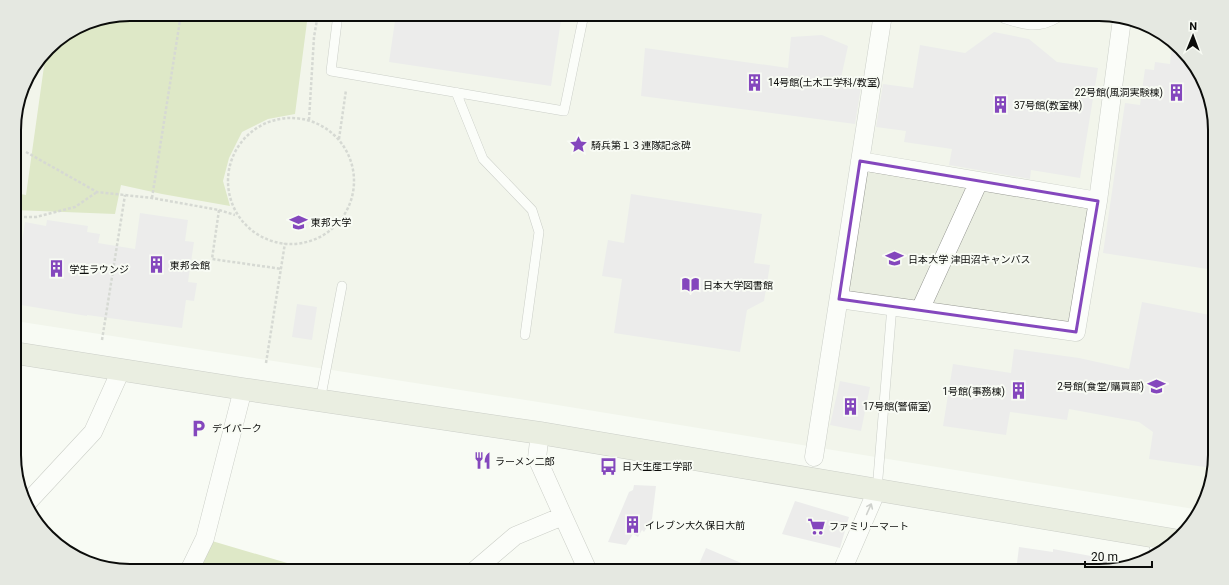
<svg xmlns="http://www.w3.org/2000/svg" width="1229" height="585" font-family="Roboto,'Noto Sans JP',sans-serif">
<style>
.built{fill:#eaeee1}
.green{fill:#bfd090}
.building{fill:#dddae1}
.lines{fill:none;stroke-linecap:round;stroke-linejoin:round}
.lane-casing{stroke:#969892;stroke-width:10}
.street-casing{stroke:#969892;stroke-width:19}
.secondary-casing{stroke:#969892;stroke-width:23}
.path{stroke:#aeb0ab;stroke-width:2.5;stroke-dasharray:3 2;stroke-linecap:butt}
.lane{stroke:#fff;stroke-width:9}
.street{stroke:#fff;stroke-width:18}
.secondary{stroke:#d9ddca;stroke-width:22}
.oneway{stroke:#9d9e9d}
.marked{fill:none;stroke:#8447bd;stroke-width:3;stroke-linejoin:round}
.labels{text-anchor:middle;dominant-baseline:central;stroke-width:4;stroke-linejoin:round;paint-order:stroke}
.poi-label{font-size:10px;fill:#0b0c0a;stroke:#f8fbf4;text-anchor:start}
.rim{fill:none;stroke:#0b0c0a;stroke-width:2}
</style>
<rect width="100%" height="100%" fill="#f8fbf4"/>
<path class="built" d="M130 14H1099L1150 26 1195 65 1214 115 1215 456 1203 506 1200 510 551 404 15 321 14 122 26 78 53 43 86 23Z"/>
<path class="green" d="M130 14H229L285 22 287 14H308L295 114 268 119 242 132 229 158 223 181 230 206 162 194 121 185 115 214 14 210V193L26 195 46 52 53 43 86 23Z
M212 541 311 570 307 571H196Z"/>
<path class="building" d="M396 14H562L551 86 389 62Z
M994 32 1029 39 1057 62 1098 68 1080 178 1031 170 1030 179 949 165 952 149 904 142 906 131 876 127 883 84 913 88 920 45 965 53Z
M822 35 848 46 841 78 862 81 855 124 641 96 645 48 788 68 791 37Z
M1172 45 1195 65 1214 115V270L1103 253 1125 103 1140 105 1145 69 1154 70 1155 62 1170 64Z
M631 194 762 214 754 263 770 265 764 301 747 310 740 352 614 333 622 279 602 276 608 240 624 243Z
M140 213 188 220 185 241 194 242 188 282 197 283 194 301 186 300 182 328 87 315V316L15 304V288L25 222 46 226 47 220 88 226 87 232 100 234 98 243 135 249Z
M1142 302 1215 316V456L1212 468 1149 459 1153 432 1139 422 1069 409 1067 420 1010 412 1006 435 943 426 953 364 1011 373 1014 349 1079 358 1129 369Z
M297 304 317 307 312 340 292 337Z
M840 381 870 387 861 431 830 425Z
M634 485 656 486 652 519 644 532 642 530 638 537 633 534 626 545 608 542 629 492 633 490Z
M795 501 849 517 840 548 782 534Z
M1019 547 1053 552V549L1118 561V567L1107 571H1016Z
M706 548 760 571H696Z"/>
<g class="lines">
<defs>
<path id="lane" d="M338 14 331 71 564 111 584 14
M456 92 483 159 532 210 539 232 525 335
M320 401 342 286
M877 490 892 306"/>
<path id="street" d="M1005 14C1023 20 1037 25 1055 14
M860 161 1098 201
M839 299 1076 332 1098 201 1122 19
M920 310 979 181
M814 457 883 14
M28 502 93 432 121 370
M563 516 588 571
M1158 553 1161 538
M189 571 205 538 243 389
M474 571 515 536 563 516 537 458 540 433
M842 571 877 490"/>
<path id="secondary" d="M15 353 243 389 540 433 1174 540"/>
</defs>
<use href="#lane" class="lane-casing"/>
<use href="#street" class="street-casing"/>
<use href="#secondary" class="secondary-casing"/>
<path class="path" d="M228 181a63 63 0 1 1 126 0a63 63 0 1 1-126 0Z
M309 120 314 37 318 14
M339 139 346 90
M26 152 97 192 152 198 219 210 235 215
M152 198 181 14
M219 210 212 259 282 269
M14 217H36L75 207 97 192
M102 340 125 195
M266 363 285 243"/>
<use href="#lane" class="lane"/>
<use href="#street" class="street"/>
<use href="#secondary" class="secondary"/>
</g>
<defs><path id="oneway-shaft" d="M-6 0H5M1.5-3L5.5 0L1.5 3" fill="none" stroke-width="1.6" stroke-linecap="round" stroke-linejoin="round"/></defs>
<use class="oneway" href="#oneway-shaft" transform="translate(869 509) rotate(-66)"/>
<path d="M0 0H1229V585H0ZM860 161 1098 201 1076 332 839 299Z" fill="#f8fbf4" fill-opacity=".55" fill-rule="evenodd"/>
<path class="marked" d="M860 161 1098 201 1076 332 839 299Z"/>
<defs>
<symbol id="building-bare" viewBox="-9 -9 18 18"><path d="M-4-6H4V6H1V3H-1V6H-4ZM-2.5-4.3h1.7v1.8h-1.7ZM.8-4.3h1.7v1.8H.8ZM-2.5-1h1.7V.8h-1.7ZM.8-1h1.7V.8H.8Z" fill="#8447bd" stroke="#f8fbf4" stroke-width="2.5" paint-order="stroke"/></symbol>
<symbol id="sight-bare" viewBox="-9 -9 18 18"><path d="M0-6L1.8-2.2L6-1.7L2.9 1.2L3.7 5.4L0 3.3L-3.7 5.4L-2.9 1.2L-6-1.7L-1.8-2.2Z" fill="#8447bd" stroke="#f8fbf4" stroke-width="2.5" paint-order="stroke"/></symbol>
<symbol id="university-bare" viewBox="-9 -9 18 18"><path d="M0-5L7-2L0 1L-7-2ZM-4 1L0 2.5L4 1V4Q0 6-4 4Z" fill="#8447bd" stroke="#f8fbf4" stroke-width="2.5" paint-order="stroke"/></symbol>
<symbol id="library-bare" viewBox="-9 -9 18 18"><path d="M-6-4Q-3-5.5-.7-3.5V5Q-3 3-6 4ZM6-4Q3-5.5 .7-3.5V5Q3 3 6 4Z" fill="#8447bd" stroke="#f8fbf4" stroke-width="2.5" paint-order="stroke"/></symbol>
<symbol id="parking-bare" viewBox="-9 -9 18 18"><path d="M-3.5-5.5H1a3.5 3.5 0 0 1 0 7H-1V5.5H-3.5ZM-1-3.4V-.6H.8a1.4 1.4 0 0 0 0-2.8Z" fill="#8447bd" stroke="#f8fbf4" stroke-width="2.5" paint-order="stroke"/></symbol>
<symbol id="restaurant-bare" viewBox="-9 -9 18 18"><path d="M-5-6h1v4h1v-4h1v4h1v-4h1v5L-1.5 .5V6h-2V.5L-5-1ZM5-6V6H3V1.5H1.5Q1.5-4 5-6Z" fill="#8447bd" stroke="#f8fbf4" stroke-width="2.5" paint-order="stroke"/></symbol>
<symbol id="bus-bare" viewBox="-9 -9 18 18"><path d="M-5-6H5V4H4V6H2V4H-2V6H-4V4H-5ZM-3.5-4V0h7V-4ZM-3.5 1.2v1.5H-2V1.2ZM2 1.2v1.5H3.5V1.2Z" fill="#8447bd" stroke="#f8fbf4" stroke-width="2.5" paint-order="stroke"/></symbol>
<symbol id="supermarket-bare" viewBox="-9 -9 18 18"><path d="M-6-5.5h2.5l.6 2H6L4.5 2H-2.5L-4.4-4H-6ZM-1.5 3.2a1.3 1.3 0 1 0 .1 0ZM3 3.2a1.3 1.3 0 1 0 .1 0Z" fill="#8447bd" stroke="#f8fbf4" stroke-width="2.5" paint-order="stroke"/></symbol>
</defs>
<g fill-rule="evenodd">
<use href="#building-bare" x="742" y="70" width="25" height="25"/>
<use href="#building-bare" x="1164" y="80" width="25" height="25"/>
<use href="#building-bare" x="988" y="92" width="25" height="25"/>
<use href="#sight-bare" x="566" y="132" width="25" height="25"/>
<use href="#university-bare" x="286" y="210" width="25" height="25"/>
<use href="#university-bare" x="882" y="246" width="25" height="25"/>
<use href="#building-bare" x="144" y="252" width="25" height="25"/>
<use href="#building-bare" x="44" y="256" width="25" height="25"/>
<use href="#library-bare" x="678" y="272" width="25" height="25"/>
<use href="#university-bare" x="1144" y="374" width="25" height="25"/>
<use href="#building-bare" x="1006" y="378" width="25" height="25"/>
<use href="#building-bare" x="838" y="394" width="25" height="25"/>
<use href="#parking-bare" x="186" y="416" width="25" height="25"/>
<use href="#restaurant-bare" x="470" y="448" width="25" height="25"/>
<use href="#bus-bare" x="596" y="454" width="25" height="25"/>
<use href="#building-bare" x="620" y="512" width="25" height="25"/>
<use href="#supermarket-bare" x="804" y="514" width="25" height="25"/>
</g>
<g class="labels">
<g class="poi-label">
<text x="768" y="82">14号館(土木工学科/教室)</text>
<text x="1163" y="92" text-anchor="end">22号館(風洞実験棟)</text>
<text x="1014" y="105">37号館(教室棟)</text>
<text x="591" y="145">騎兵第１３連隊記念碑</text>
<text x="311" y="222">東邦大学</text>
<text x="908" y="259">日本大学 津田沼キャンパス</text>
<text x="170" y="265">東邦会館</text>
<text x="69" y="269">学生ラウンジ</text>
<text x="703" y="285">日本大学図書館</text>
<text x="1144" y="386" text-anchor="end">2号館(食堂/購買部)</text>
<text x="1005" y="391" text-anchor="end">1号館(事務棟)</text>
<text x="863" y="406">17号館(警備室)</text>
<text x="212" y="428">デイパーク</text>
<text x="495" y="461">ラーメン二郎</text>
<text x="622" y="466">日大生産工学部</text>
<text x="645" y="525">イレブン大久保日大前</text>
<text x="829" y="526">ファミリーマート</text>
</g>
</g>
<path d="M0 0H1229V585H0ZM130 21H1099A109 109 0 0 1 1208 130V455A109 109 0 0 1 1099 564H130A109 109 0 0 1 21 455V130A109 109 0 0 1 130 21Z" fill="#e5e8e1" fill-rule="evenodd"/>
<path class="rim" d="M130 21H1099A109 109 0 0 1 1208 130V455A109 109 0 0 1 1099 564H130A109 109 0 0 1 21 455V130A109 109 0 0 1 130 21Z"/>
<g transform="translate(1193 36) rotate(1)" stroke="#f8fbf4" stroke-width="3" paint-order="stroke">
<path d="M0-3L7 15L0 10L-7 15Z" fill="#0b0c0a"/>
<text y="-6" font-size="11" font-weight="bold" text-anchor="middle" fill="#0b0c0a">N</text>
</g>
<path d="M1085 561v6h67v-6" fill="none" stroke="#0b0c0a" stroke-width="2"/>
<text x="1091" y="561" font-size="12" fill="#0b0c0a" stroke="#f8fbf4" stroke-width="3" paint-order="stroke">20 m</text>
</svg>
